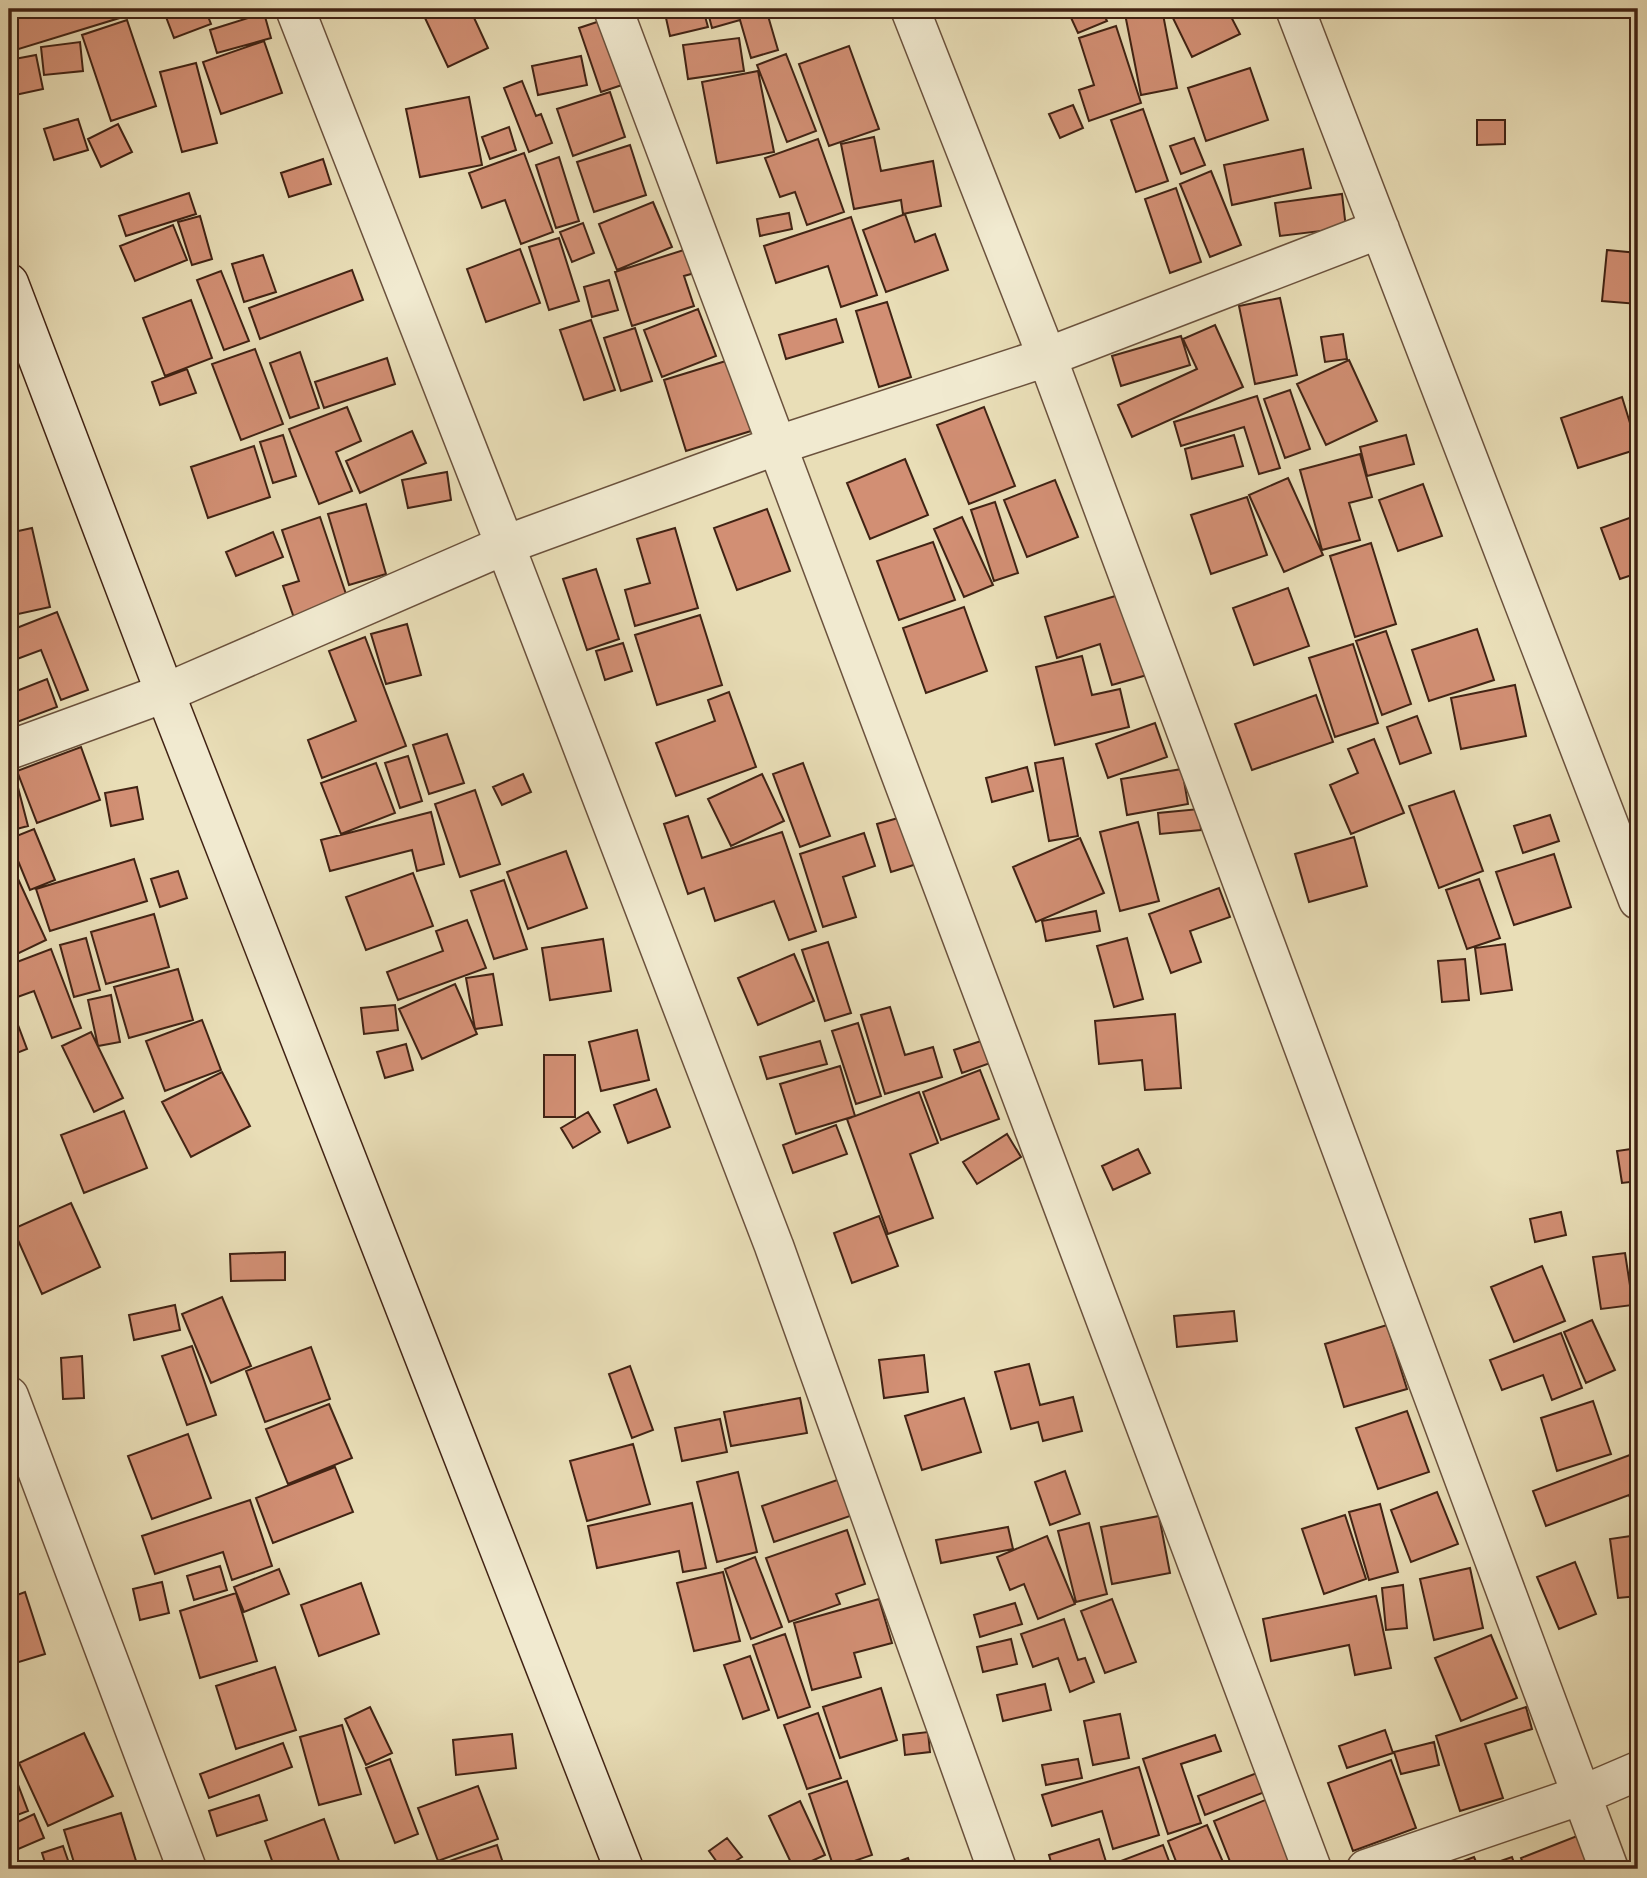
<svg xmlns="http://www.w3.org/2000/svg" width="1647" height="1878" font-family="'Old Standard TT',serif">
<style>
.building{fill:#d28f74;stroke:#412314;stroke-width:2}
.lines{fill:none;stroke-linecap:round;stroke-linejoin:round}
.street-casing{stroke:#6b523d;stroke-width:41}
.secondary-casing{stroke:#412314;stroke-width:41}
.street{stroke:#f1ead0;stroke-width:38}
.secondary{stroke:#f1ead0;stroke-width:38}
</style>
<rect width="100%" height="100%" fill="#e9deb7"/>
<filter id="stains"><feTurbulence type="fractalNoise" baseFrequency=".00286" numOctaves="4"/><feColorMatrix values="0 0 0 0 .2 0 0 0 0 .09 0 0 0 0 .02 0 0 0 .5 -.17"/></filter>
<radialGradient id="worn" r=".72"><stop offset=".6" stop-color="#630" stop-opacity="0"/><stop offset="1" stop-color="#630" stop-opacity=".3"/></radialGradient>
<path class="building" d="M9 9H123L126 16 9 52Z
M163 9H205L211 24 174 38Z
M445 9H470L488 48 448 67 425 18Z
M664 9H703L708 27 670 36Z
M707 9H766L778 50 751 58 740 20 712 28Z
M1067 9H1101L1107 21 1078 33Z
M1153 9H1162L1177 88 1141 95 1125 14Z
M1177 9H1227L1240 34 1192 57 1170 12Z
M264 13 271 38 217 53 210 30Z
M606 19 628 83 601 92 579 28Z
M127 20 156 106 111 121 82 35Z
M1116 26 1141 103 1089 121 1079 90 1094 85 1079 38Z
M739 38 744 71 688 79 683 45Z
M264 41 282 93 221 114 203 62Z
M80 42 83 71 44 75 41 47Z
M849 46 879 129 829 146 799 64Z
M786 54 816 131 787 142 757 65Z
M36 55 43 89 15 95 9 60Z
M581 56 587 85 538 95 532 66Z
M196 63 217 143 182 152 160 72Z
M1250 68 1268 120 1206 141 1188 88Z
M758 71 774 152 717 163 702 82Z
M522 81 536 116 541 114 552 143 529 152 504 88Z
M610 92 625 137 573 156 557 109Z
M469 97 482 165 420 177 406 109Z
M1073 105 1083 128 1060 138 1049 114Z
M1143 109 1168 181 1136 192 1111 120Z
M78 119 88 150 54 160 44 129Z
M1477 120H1505V144L1477 145Z
M118 124 132 152 101 167 88 139Z
M509 127 516 150 490 159 482 137Z
M874 137 881 171 933 161 941 206 903 214 901 200 854 209 841 144Z
M1194 138 1205 165 1181 174 1170 146Z
M818 139 844 212 807 225 795 192 780 197 765 158Z
M630 145 646 195 594 212 577 162Z
M1303 149 1311 188 1232 205 1224 165Z
M524 153 553 232 521 244 505 200 482 208 469 173Z
M559 157 579 221 556 228 536 165Z
M323 159 331 184 289 197 281 173Z
M1211 171 1241 245 1210 257 1180 184Z
M1176 188 1201 262 1170 273 1145 199Z
M189 193 196 214 126 236 119 216Z
M1342 194 1346 228 1280 236 1275 203Z
M653 202 672 247 617 270 599 224Z
M789 213 792 229 760 236 757 219Z
M905 214 915 242 935 234 948 270 886 292 863 230Z
M200 216 212 259 192 265 178 222Z
M851 217 877 295 841 307 828 266 776 283 764 246Z
M583 223 594 253 572 262 560 232Z
M173 225 187 260 135 281 120 246Z
M559 238 579 301 549 310 529 247Z
M690 248 698 272 684 276 694 306 632 326 615 272Z
M520 249 540 303 486 322 467 269Z
M1607 250 1638 253V304L1602 301Z
M263 255 276 292 244 302 232 264Z
M352 270 363 300 260 339 249 308Z
M221 271 249 341 224 350 197 280Z
M609 280 618 310 592 317 584 287Z
M1280 298 1297 375 1255 384 1239 306Z
M191 300 212 358 165 376 143 318Z
M887 302 911 377 879 387 856 311Z
M698 309 716 356 662 377 644 330Z
M836 319 843 342 786 359 779 335Z
M591 320 615 390 584 400 560 330Z
M1215 325 1243 387 1132 437 1118 405 1197 369 1183 339Z
M635 328 652 381 621 391 604 338Z
M1343 334 1347 359 1325 362 1321 337Z
M1181 336 1190 365 1121 386 1112 356Z
M255 349 283 424 241 440 212 364Z
M300 352 319 408 290 418 270 363Z
M387 358 395 384 324 408 315 382Z
M729 360 751 431 686 451 664 380Z
M1349 360 1377 421 1326 445 1297 384Z
M187 369 196 393 160 405 152 382Z
M1290 390 1310 449 1285 458 1264 399Z
M1257 396 1280 468 1259 474 1244 427 1181 446 1174 422Z
M1622 397 1638 449 1578 468 1561 418Z
M1638 398V421L1630 401Z
M347 407 361 441 336 452 352 491 319 504 289 429Z
M984 407 1015 486 969 504 937 425Z
M412 431 426 463 360 493 346 461Z
M283 435 296 476 273 483 260 442Z
M1234 435 1243 466 1192 479 1185 449Z
M1406 435 1414 464 1367 476 1360 447Z
M254 446 270 497 208 518 191 467Z
M1360 454 1372 497 1349 503 1360 540 1322 550 1300 470Z
M905 459 928 515 870 539 847 483Z
M447 472 451 500 408 508 402 480Z
M1288 478 1323 555 1284 572 1249 495Z
M1055 480 1078 537 1027 557 1004 500Z
M1423 484 1442 536 1398 551 1379 500Z
M1247 497 1267 555 1211 574 1191 515Z
M995 502 1018 573 994 581 971 510Z
M366 504 386 574 349 585 328 514Z
M767 509 790 571 737 590 714 528Z
M1638 515V573L1620 579 1601 528Z
M320 517 348 600 294 618 283 586 299 581 282 530Z
M962 517 993 585 964 597 934 529Z
M32 528 50 607 9 616V533Z
M675 528 698 608 635 626 625 590 650 583 637 539Z
M273 532 283 557 236 576 226 552Z
M933 542 955 600 899 620 877 561Z
M1371 543 1396 624 1355 637 1330 556Z
M596 569 619 639 587 650 563 579Z
M1288 588 1309 646 1254 665 1233 608Z
M1122 594 1147 675 1112 685 1100 644 1057 658 1045 617Z
M964 607 987 671 926 693 903 628Z
M57 612 88 690 61 700 41 650 9 662V631Z
M700 615 722 685 657 705 635 635Z
M407 624 421 675 386 684 371 634Z
M1477 629 1494 680 1429 701 1412 650Z
M1386 631 1411 704 1382 715 1356 641Z
M365 637 406 746 322 778 308 740 356 721 329 651Z
M623 643 632 671 605 680 596 651Z
M1353 644 1378 723 1335 737 1309 658Z
M1082 656 1092 695 1120 689 1129 727 1055 745 1036 667Z
M47 679 57 707 17 722 9 701V694Z
M1515 685 1526 736 1461 749 1451 698Z
M729 692 756 767 676 796 656 743 715 721 708 700Z
M1316 695 1333 742 1252 770 1235 724Z
M1417 716 1431 753 1400 764 1387 727Z
M1155 723 1167 757 1108 778 1096 744Z
M447 734 464 783 429 794 413 745Z
M1374 739 1404 813 1351 834 1330 785 1358 773 1348 749Z
M81 747 100 800 37 823 17 771Z
M408 756 422 801 400 808 385 763Z
M1063 758 1078 836 1049 841 1035 763Z
M376 763 395 813 341 834 321 783Z
M803 763 830 836 800 847 773 774Z
M1027 767 1033 791 992 802 986 778Z
M1182 769 1188 804 1127 815 1121 779Z
M523 774 531 792 502 805 493 787Z
M762 774 784 821 731 846 708 799Z
M15 776 28 826 9 831V777Z
M137 787 143 819 111 826 105 793Z
M475 790 500 864 460 877 435 804Z
M1454 791 1483 871 1439 888 1409 806Z
M1199 809 1201 830 1160 834 1158 813Z
M431 812 444 864 417 871 412 850 330 871 321 840Z
M1550 815 1559 841 1523 853 1514 826Z
M688 816 702 858 782 832 816 931 789 940 774 901 715 921 704 888 688 894 664 824Z
M905 816 920 863 891 872 877 824Z
M1138 822 1159 901 1120 911 1100 832Z
M34 829 55 880 30 890 9 839Z
M864 833 875 866 843 877 856 917 823 927 800 854Z
M1354 837 1367 886 1309 902 1295 854Z
M1080 838 1104 893 1036 922 1013 867Z
M566 851 587 908 528 929 507 872Z
M1554 854 1571 907 1514 925 1496 872Z
M134 859 147 901 50 931 36 889Z
M13 868 46 940 17 954 9 935V870Z
M178 871 187 898 160 907 151 879Z
M413 873 433 926 366 950 346 897Z
M1479 879 1500 938 1467 949 1446 890Z
M504 880 527 949 494 959 471 891Z
M1219 888 1230 917 1190 931 1201 962 1171 973 1149 914Z
M1096 911 1100 931 1046 941 1042 921Z
M154 914 169 967 106 984 91 932Z
M467 920 486 968 398 1000 387 972 443 951 436 931Z
M86 938 100 990 74 997 60 945Z
M1127 938 1143 999 1114 1007 1097 946Z
M603 939 611 991 550 1000 542 948Z
M828 942 851 1013 825 1021 802 950Z
M1505 944 1512 990 1481 994 1475 948Z
M51 949 81 1028 52 1038 34 991 9 1000V965Z
M794 954 814 1001 758 1025 738 978Z
M1465 959 1469 1000 1442 1002 1438 961Z
M178 969 193 1020 129 1038 114 987Z
M493 974 502 1025 475 1029 466 978Z
M455 984 477 1034 422 1059 399 1009Z
M111 995 120 1042 98 1046 88 1000Z
M395 1005 398 1030 364 1034 361 1008Z
M890 1007 905 1055 933 1047 942 1077 885 1094 861 1015Z
M1175 1014 1181 1088 1145 1090 1142 1060 1099 1064 1095 1021Z
M202 1020 221 1070 165 1091 146 1041Z
M858 1023 881 1096 856 1104 832 1031Z
M18 1025 27 1049 9 1056V1028Z
M637 1030 649 1080 601 1091 589 1042Z
M91 1032 123 1098 94 1112 62 1046Z
M990 1038 999 1060 962 1073 954 1050Z
M820 1041 827 1064 767 1079 760 1057Z
M406 1044 413 1070 385 1078 377 1052Z
M544 1055H575V1117H544Z
M840 1066 855 1116 796 1134 780 1084Z
M980 1070 999 1119 941 1140 923 1092Z
M222 1072 250 1126 191 1157 162 1102Z
M656 1089 670 1127 628 1143 614 1105Z
M919 1092 938 1143 910 1154 933 1218 888 1234 847 1119Z
M124 1111 147 1168 84 1193 61 1135Z
M588 1112 600 1132 573 1148 561 1128Z
M836 1125 847 1154 793 1173 783 1145Z
M1007 1134 1021 1157 977 1184 963 1162Z
M1638 1148V1181L1622 1183 1617 1151Z
M1138 1149 1150 1173 1113 1190 1102 1166Z
M71 1203 100 1267 42 1294 13 1229Z
M1561 1212 1566 1235 1535 1242 1530 1219Z
M879 1216 898 1266 852 1283 834 1233Z
M285 1252V1280L231 1281 230 1254Z
M1625 1253 1633 1305 1601 1309 1593 1257Z
M1542 1266 1565 1321 1514 1342 1491 1287Z
M222 1297 251 1366 211 1383 182 1314Z
M175 1305 180 1330 134 1340 129 1315Z
M1234 1311 1237 1341 1177 1347 1174 1316Z
M1592 1320 1615 1370 1586 1383 1564 1332Z
M1387 1325 1407 1389 1344 1407 1325 1344Z
M1561 1333 1582 1388 1552 1400 1543 1375 1502 1390 1490 1360Z
M192 1346 216 1415 187 1425 162 1356Z
M311 1347 330 1399 265 1422 246 1371Z
M924 1355 928 1392 884 1398 879 1360Z
M82 1356 84 1398 63 1399 61 1358Z
M1029 1364 1040 1405 1073 1397 1082 1431 1043 1441 1038 1422 1011 1429 995 1372Z
M630 1366 653 1430 632 1438 609 1374Z
M800 1398 807 1433 731 1446 724 1412Z
M964 1398 981 1452 922 1470 905 1416Z
M1593 1401 1611 1454 1557 1471 1541 1418Z
M329 1404 352 1458 288 1484 266 1429Z
M1407 1411 1429 1472 1378 1489 1356 1428Z
M720 1419 727 1452 682 1461 675 1428Z
M188 1434 211 1498 152 1519 128 1456Z
M633 1444 650 1504 587 1521 570 1461Z
M1638 1452V1520L1629 1495 1546 1526 1533 1491Z
M335 1467 353 1512 273 1543 256 1498Z
M1065 1471 1080 1514 1050 1525 1035 1482Z
M738 1472 757 1552 717 1562 697 1482Z
M843 1478 856 1514 774 1542 762 1506Z
M1437 1492 1458 1544 1411 1562 1391 1510Z
M250 1500 272 1566 232 1580 223 1552 155 1574 142 1536Z
M692 1503 706 1568 683 1572 679 1551 597 1568 588 1526Z
M1380 1504 1398 1572 1369 1580 1349 1512Z
M1345 1515 1366 1579 1324 1594 1302 1529Z
M1159 1516 1170 1573 1112 1584 1101 1527Z
M1089 1523 1107 1594 1076 1602 1058 1531Z
M1008 1527 1013 1549 941 1563 936 1540Z
M847 1530 865 1584 836 1594 840 1604 789 1622 766 1558Z
M1638 1535V1596L1618 1598 1610 1539Z
M1047 1536 1075 1604 1038 1619 1024 1584 1010 1590 997 1557Z
M12 1557 17 1579 9 1581V1558Z
M755 1557 782 1627 751 1639 725 1569Z
M1575 1562 1596 1614 1559 1629 1537 1577Z
M220 1566 227 1590 194 1600 187 1576Z
M1470 1568 1483 1628 1434 1640 1420 1579Z
M279 1569 289 1594 244 1612 234 1587Z
M723 1572 740 1641 694 1651 677 1583Z
M162 1582 169 1613 140 1620 133 1589Z
M361 1583 379 1634 319 1656 301 1605Z
M1403 1585 1407 1628 1386 1630 1382 1588Z
M25 1592 45 1654 9 1665V1598Z
M236 1593 257 1661 200 1678 180 1611Z
M1376 1596 1391 1668 1355 1675 1349 1645 1271 1661 1263 1619Z
M879 1599 892 1643 854 1653 861 1677 812 1690 794 1623Z
M1112 1599 1136 1662 1105 1673 1081 1611Z
M1015 1603 1022 1624 980 1637 974 1615Z
M1064 1619 1078 1660 1085 1658 1094 1682 1070 1692 1058 1658 1033 1667 1021 1634Z
M785 1634 810 1707 778 1718 753 1645Z
M1491 1635 1517 1698 1461 1721 1435 1658Z
M1011 1639 1017 1664 983 1672 977 1647Z
M750 1656 769 1710 743 1719 724 1665Z
M275 1667 296 1730 236 1749 216 1686Z
M1045 1684 1051 1710 1003 1721 997 1695Z
M881 1688 897 1740 840 1758 823 1707Z
M370 1707 392 1753 366 1765 345 1719Z
M1526 1707 1532 1729 1485 1744 1503 1798 1460 1811 1436 1736Z
M818 1713 841 1778 807 1789 784 1725Z
M1120 1714 1129 1758 1093 1765 1084 1721Z
M342 1725 361 1794 319 1805 300 1737Z
M1385 1730 1393 1753 1347 1768 1339 1746Z
M928 1732 930 1752 905 1755 903 1735Z
M84 1733 113 1796 48 1826 19 1763Z
M512 1734 516 1768 456 1775 453 1740Z
M1215 1735 1221 1751 1181 1764 1201 1823 1168 1834 1143 1759Z
M1434 1742 1439 1765 1401 1774 1394 1752Z
M283 1743 292 1767 209 1798 200 1774Z
M390 1759 418 1834 395 1843 366 1768Z
M1078 1759 1082 1778 1046 1785 1042 1765Z
M1391 1760 1416 1828 1353 1851 1328 1783Z
M9 1761 28 1811 9 1818Z
M1139 1767 1159 1835 1113 1849 1102 1811 1052 1826 1042 1795Z
M1262 1771 1270 1790 1205 1815 1198 1796Z
M847 1781 872 1855 834 1868 809 1794Z
M478 1786 498 1839 438 1861 418 1808Z
M259 1795 267 1820 217 1836 209 1811Z
M1275 1796 1300 1858 1272 1869H1233L1214 1821Z
M800 1801 825 1855 794 1869 769 1816Z
M121 1813 137 1864 121 1869H76L64 1830Z
M34 1814 44 1838 9 1853V1826Z
M324 1819 342 1869H275L265 1841Z
M1207 1825 1226 1869H1179L1168 1841Z
M1577 1836 1590 1869H1525L1521 1858Z
M727 1838 742 1857 722 1869 709 1851Z
M1099 1839 1107 1865 1094 1869H1053L1049 1855Z
M497 1845 505 1869H442L440 1864Z
M1163 1845 1172 1869H1111L1110 1865Z
M63 1846 71 1869H47L42 1853Z
M1474 1857 1479 1869H1444V1868Z
M1512 1857 1516 1869H1484L1483 1867Z
M908 1858 912 1869H878Z"/>
<g class="lines">
<defs>
<path id="street" d="M295 9 505 545 774 1246 997 1869
M613 9 1312 1869
M910 9 1047 357 1609 1869
M1295 9 1638 900
M9 750 165 693 505 545 778 445 1047 357 1380 229
M9 1396 187 1869
M1366 1869 1582 1795 1638 1771"/>
<path id="secondary" d="M9 283 165 693 624 1869"/>
</defs>
<use href="#street" class="street-casing"/>
<use href="#secondary" class="secondary-casing"/>
<use href="#street" class="street"/>
<use href="#secondary" class="secondary"/>
</g>
<rect width="1647" height="1878" fill="none" stroke="#e9deb7" stroke-width="35"/>
<rect x="10" y="10" width="1626" height="1857" fill="none" stroke="#412314" stroke-width="3.5"/>
<rect x="18" y="18" width="1612" height="1843" fill="none" stroke="#412314" stroke-width="2"/>
<rect width="100%" height="100%" filter="url(#stains)"/>
<rect width="100%" height="100%" fill="url(#worn)"/>
</svg>
